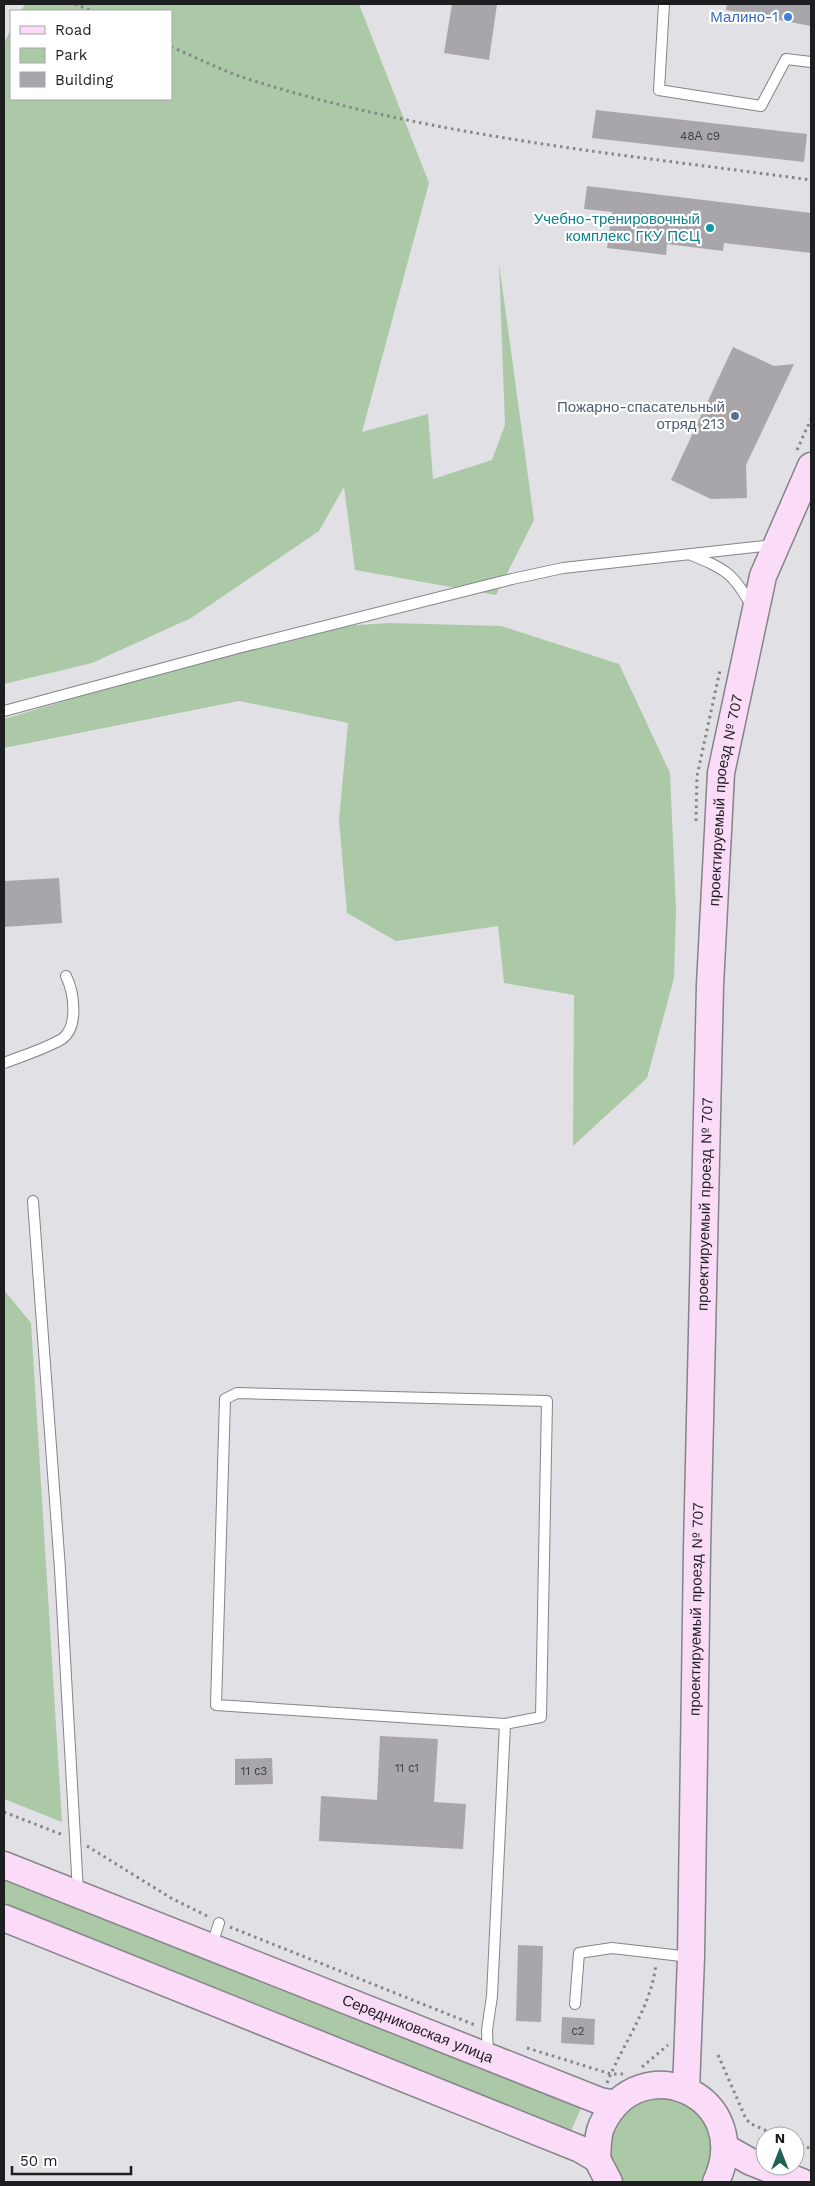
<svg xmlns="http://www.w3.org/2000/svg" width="815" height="2186" font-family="'Work Sans',sans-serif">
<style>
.green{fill:#abc9a7}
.building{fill:#a9a6ab}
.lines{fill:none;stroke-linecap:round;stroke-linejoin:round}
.lane-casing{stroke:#848489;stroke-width:12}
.secondary-casing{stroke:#848489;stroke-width:29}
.path{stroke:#868689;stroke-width:3;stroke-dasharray:2.5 4;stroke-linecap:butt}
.lane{stroke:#fff;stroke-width:10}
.secondary{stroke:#fadbf8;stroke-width:26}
.shop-dot{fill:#3f7fe0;stroke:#fff;stroke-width:2}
.culture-dot{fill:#0f9aa8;stroke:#fff;stroke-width:2}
.service-dot{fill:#5c6f8a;stroke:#fff;stroke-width:2}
.labels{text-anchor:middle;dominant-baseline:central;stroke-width:4.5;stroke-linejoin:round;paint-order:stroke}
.number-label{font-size:12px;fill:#404042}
.shop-label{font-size:15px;fill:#366cbe;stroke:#fff;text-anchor:end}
.culture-label{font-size:15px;fill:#0d838f;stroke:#fff;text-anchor:end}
.service-label{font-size:15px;fill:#4e5e75;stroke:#fff;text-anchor:end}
.street-label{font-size:15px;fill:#1d1e1f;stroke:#fff}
</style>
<rect width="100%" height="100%" fill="#e0e0e5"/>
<path class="green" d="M25 4H359L429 183 362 432 428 414 433 479 492 460 505 425 499 263 534 520 496 595 355 570 344 487 319 531 191 618 92 663 4 684V43L11 29V99H171V11H21Z
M389 623 501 626 619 664 670 773 676 910 674 978 647 1078 573 1146 574 995 504 983 498 926 396 941 347 913 339 820 348 723 239 701 4 748V719L309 628Z
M4 1290 31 1323 62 1822 4 1799Z
M4 1877 582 2106 570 2133 4 1909Z
M682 2095 716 2134 706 2182H616L604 2148 629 2101Z"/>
<path class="building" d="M452 4H497L489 60 444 53Z
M727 4H811V26L726 10Z
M596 110 807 134 804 162 592 138Z
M587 186 811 213V253L724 243 723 251 667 244 666 255 607 248 612 212 584 209Z
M733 347 774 366 794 364 746 465 747 498 711 499 671 480Z
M59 878 62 923 4 927V881Z
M380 1736 438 1739 434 1802 466 1804 463 1849 319 1841 321 1796 377 1800Z
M272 1758 273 1784 235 1785V1759Z
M518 1945 543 1946 541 2022 516 2021Z
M562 2017 595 2019 594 2045 561 2043Z"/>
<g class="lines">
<defs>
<path id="lane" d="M664 4 659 90 761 106 786 59 811 62
M689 554C725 569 733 572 752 607
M4 711 238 648 512 579 563 568 773 545
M4 1063C22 1056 45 1049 62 1039 79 1027 74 992 66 976
M33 1201 60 1569 78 1892
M211 1948 219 1923
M575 2004 579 1953 612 1948 690 1957
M488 2056 487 2030 492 1996 505 1724 541 1717 547 1401 237 1393 225 1399 216 1705 505 1724"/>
<g id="secondary">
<path id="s1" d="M4 1865 600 2101 616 2104"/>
<path d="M4 1918 580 2149 597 2159 609 2182"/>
<path id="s2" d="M686 2090 691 1957 697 1550 710 985 721 773 763 576 811 466"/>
<path d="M726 2148 751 2162 802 2182"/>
<path d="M597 2159C598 2148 597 2135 602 2125 639 2045 756 2096 716 2182"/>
</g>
</defs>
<use href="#lane" class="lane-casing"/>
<use href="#secondary" class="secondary-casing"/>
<path class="path" d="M75 4 92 11
M171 47C196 57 222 71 248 79 430 137 622 154 811 180
M797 450 811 419
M696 821 697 776 720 670
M4 1812 63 1835
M87 1846 171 1898 209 1917
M230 1927 475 2025
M527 2048 611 2074H624
M718 2055 746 2119 751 2124 779 2136
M642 2067 668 2045
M607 2083C623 2043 651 2008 656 1964
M795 2142 811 2149"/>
<use href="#lane" class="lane"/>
<use href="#secondary" class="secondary"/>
</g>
<circle class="shop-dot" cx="788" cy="17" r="5"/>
<circle class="culture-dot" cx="710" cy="228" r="5"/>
<circle class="service-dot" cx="735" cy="416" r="5"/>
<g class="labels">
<g class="number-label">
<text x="700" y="136">48А с9</text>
<text x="407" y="1768">11 с1</text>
<text x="254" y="1771">11 с3</text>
<text x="578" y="2031">с2</text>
</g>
<g class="shop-label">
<text x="778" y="17">Малино-1</text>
</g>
<g class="culture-label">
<text x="700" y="219">Учебно-тренировочный<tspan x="700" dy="17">комплекс ГКУ ПСЦ</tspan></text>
</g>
<g class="service-label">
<text x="725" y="407">Пожарно-спасательный<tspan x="725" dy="17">отряд 213</tspan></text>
</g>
<g class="street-label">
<text stroke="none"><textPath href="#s2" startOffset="1291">проектируемый проезд № 707</textPath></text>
<text stroke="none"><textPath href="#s2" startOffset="886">проектируемый проезд № 707</textPath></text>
<text stroke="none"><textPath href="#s2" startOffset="481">проектируемый проезд № 707</textPath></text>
<text stroke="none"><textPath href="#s1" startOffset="445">Середниковская улица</textPath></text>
</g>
</g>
<rect width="815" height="2186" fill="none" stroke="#1d1e1f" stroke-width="10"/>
<rect x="10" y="10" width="162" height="90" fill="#ffffff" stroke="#a5a5a5"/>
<rect x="20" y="26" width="25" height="8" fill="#fadbf8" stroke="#a5a5a5"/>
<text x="55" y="35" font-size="15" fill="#1d1e1f">Road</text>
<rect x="20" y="48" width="25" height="15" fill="#abc9a7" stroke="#a5a5a5"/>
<text x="55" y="60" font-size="15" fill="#1d1e1f">Park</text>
<rect x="20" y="72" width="25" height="15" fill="#a9a6ab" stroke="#a5a5a5"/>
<text x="55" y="85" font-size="15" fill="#1d1e1f">Building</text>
<g transform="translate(780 2151)"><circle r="24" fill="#ffffff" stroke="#a5a5a5"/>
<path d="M0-4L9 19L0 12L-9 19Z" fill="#206353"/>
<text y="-8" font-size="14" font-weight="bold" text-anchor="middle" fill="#1d1e1f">N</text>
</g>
<path d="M12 2166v8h119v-8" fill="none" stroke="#1d1e1f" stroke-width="2.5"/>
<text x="20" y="2166" font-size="15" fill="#1d1e1f" stroke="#ffffff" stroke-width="4" paint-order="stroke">50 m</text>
</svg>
